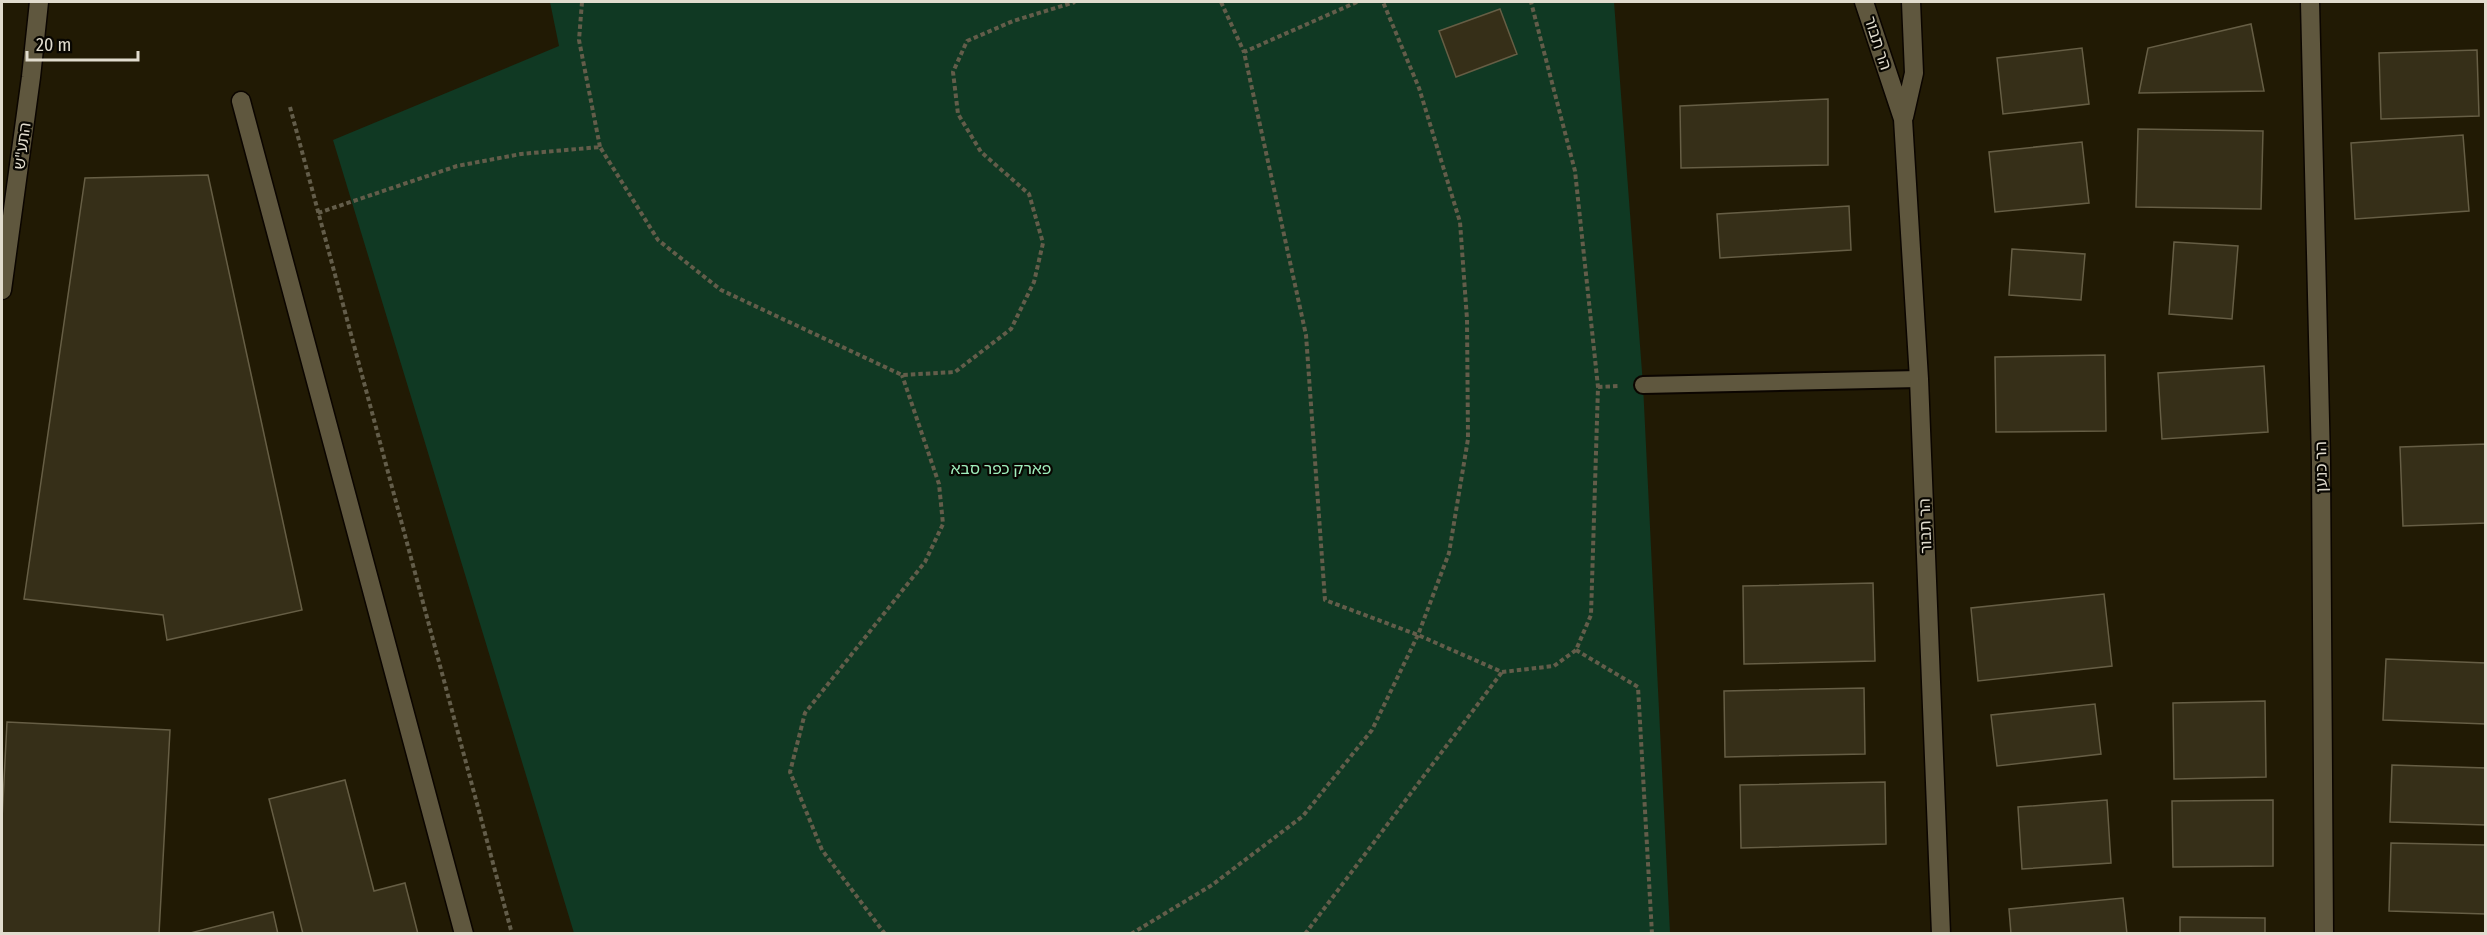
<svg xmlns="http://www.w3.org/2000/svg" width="2487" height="935" font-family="'Fira Sans Condensed','Noto Sans Hebrew',sans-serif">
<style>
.green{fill:#103923}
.building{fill:#362f18;stroke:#665e45;stroke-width:1.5}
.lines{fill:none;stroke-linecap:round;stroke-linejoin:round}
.lane-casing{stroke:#0b0500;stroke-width:20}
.street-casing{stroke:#0b0500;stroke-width:21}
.secondary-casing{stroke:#0b0500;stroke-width:21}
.path{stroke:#635d4a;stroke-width:4;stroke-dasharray:4.5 3;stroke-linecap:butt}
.lane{stroke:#5f573e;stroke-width:16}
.street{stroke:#5f573e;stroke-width:18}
.secondary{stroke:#5f573e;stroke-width:18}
.labels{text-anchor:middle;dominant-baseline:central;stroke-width:4.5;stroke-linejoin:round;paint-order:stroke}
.street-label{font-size:16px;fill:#e1dcce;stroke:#080601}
.park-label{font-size:16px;fill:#a0efbd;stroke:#080601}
</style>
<rect width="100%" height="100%" fill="#211a04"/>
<path class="green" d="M550 2H1614L1643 385 1670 933H574L333 140 559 46Z"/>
<path class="building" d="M1500 9 1517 54 1456 77 1439 31Z
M2251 24 2264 91 2139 93 2148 48Z
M2082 48 2089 104 2003 114 1997 58Z
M2477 50 2479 116 2381 119 2379 53Z
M1828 99V165L1681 168 1680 106Z
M2138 129 2263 131 2261 209 2136 207Z
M2463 135 2469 211 2355 219 2351 143Z
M2082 142 2089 203 1995 212 1989 152Z
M208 175 302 610 167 640 163 615 24 599 85 178Z
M1849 206 1851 250 1720 258 1717 214Z
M2174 242 2238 246 2232 319 2169 314Z
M2012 249 2085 254 2081 300 2009 295Z
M2105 355 2106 431 1996 432 1995 357Z
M2264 366 2268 432 2162 439 2158 373Z
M2486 444V523L2403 526 2400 447Z
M1873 583 1875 661 1744 664 1743 586Z
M2104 594 2112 666 1978 681 1971 608Z
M2386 659 2486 663V724L2383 720Z
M1864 688 1865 754 1725 757 1724 691Z
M2265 701 2266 777 2174 779 2173 703Z
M2095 704 2101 754 1997 766 1991 715Z
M7 722 170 730 159 934H2V819Z
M2392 765 2486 768V825L2390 822Z
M345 780 374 891 405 883 418 934H303L269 799Z
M1885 782 1886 844 1741 848 1740 785Z
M2107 800 2111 863 2022 869 2018 807Z
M2273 800V866L2173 867 2172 801Z
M2391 843 2486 845V914L2389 911Z
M2123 898 2127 934H2011L2009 909Z
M273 912 278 934H190V933Z
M2180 917 2265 918V934H2180Z"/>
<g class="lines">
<defs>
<path id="lane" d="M1643 385 1919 379"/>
<path id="street" d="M1864 2 1903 119 1919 379 1941 934
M2310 2 2321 462 2324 934
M241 101 464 934
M1904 117 1914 73 1911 2"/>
<path id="secondary" d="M2 290 31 77 39 2"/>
</defs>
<use href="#lane" class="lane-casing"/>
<use href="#street" class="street-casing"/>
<use href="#secondary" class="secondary-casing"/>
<path class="path" d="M582 2 579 40 600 147
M1221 2 1244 52
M1357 2 1244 52 1306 335 1325 600 1418 635 1502 672 1554 666 1576 650 1591 615 1598 387 1575 171 1531 2
M290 107 512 934
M318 213 457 166 521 154 600 147 658 240 721 290 902 375 955 372 1011 329 1034 282 1043 243 1029 194 981 152 958 114 953 72 967 41 1013 21 1075 2
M1598 387 1618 386
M1576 650 1638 687 1652 934
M885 934 822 850 790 772 805 713 925 562 943 524 939 484 902 375
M1131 934 1212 885 1303 816 1372 730 1418 635 1449 553 1468 439 1467 319 1460 222 1419 88 1383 2
M1305 934 1502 672"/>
<use href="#lane" class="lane"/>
<use href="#street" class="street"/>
<use href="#secondary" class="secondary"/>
</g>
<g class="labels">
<g class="street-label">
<text transform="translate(1878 43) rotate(72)">הר תבור</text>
<text transform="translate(22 146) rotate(-82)">התע"ש</text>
<text transform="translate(2321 467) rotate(-91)">הר כנען</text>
<text transform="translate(1925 526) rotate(-92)">הר תבור</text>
</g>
<g class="park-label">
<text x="1001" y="468">פארק כפר סבא</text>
</g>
</g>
<rect width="2487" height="935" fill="none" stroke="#e1dcce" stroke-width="6"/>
<path d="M27 51v9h111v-9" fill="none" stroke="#e1dcce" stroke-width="3"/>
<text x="36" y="51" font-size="18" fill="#e1dcce" stroke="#080601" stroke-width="4.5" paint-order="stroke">20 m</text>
</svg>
